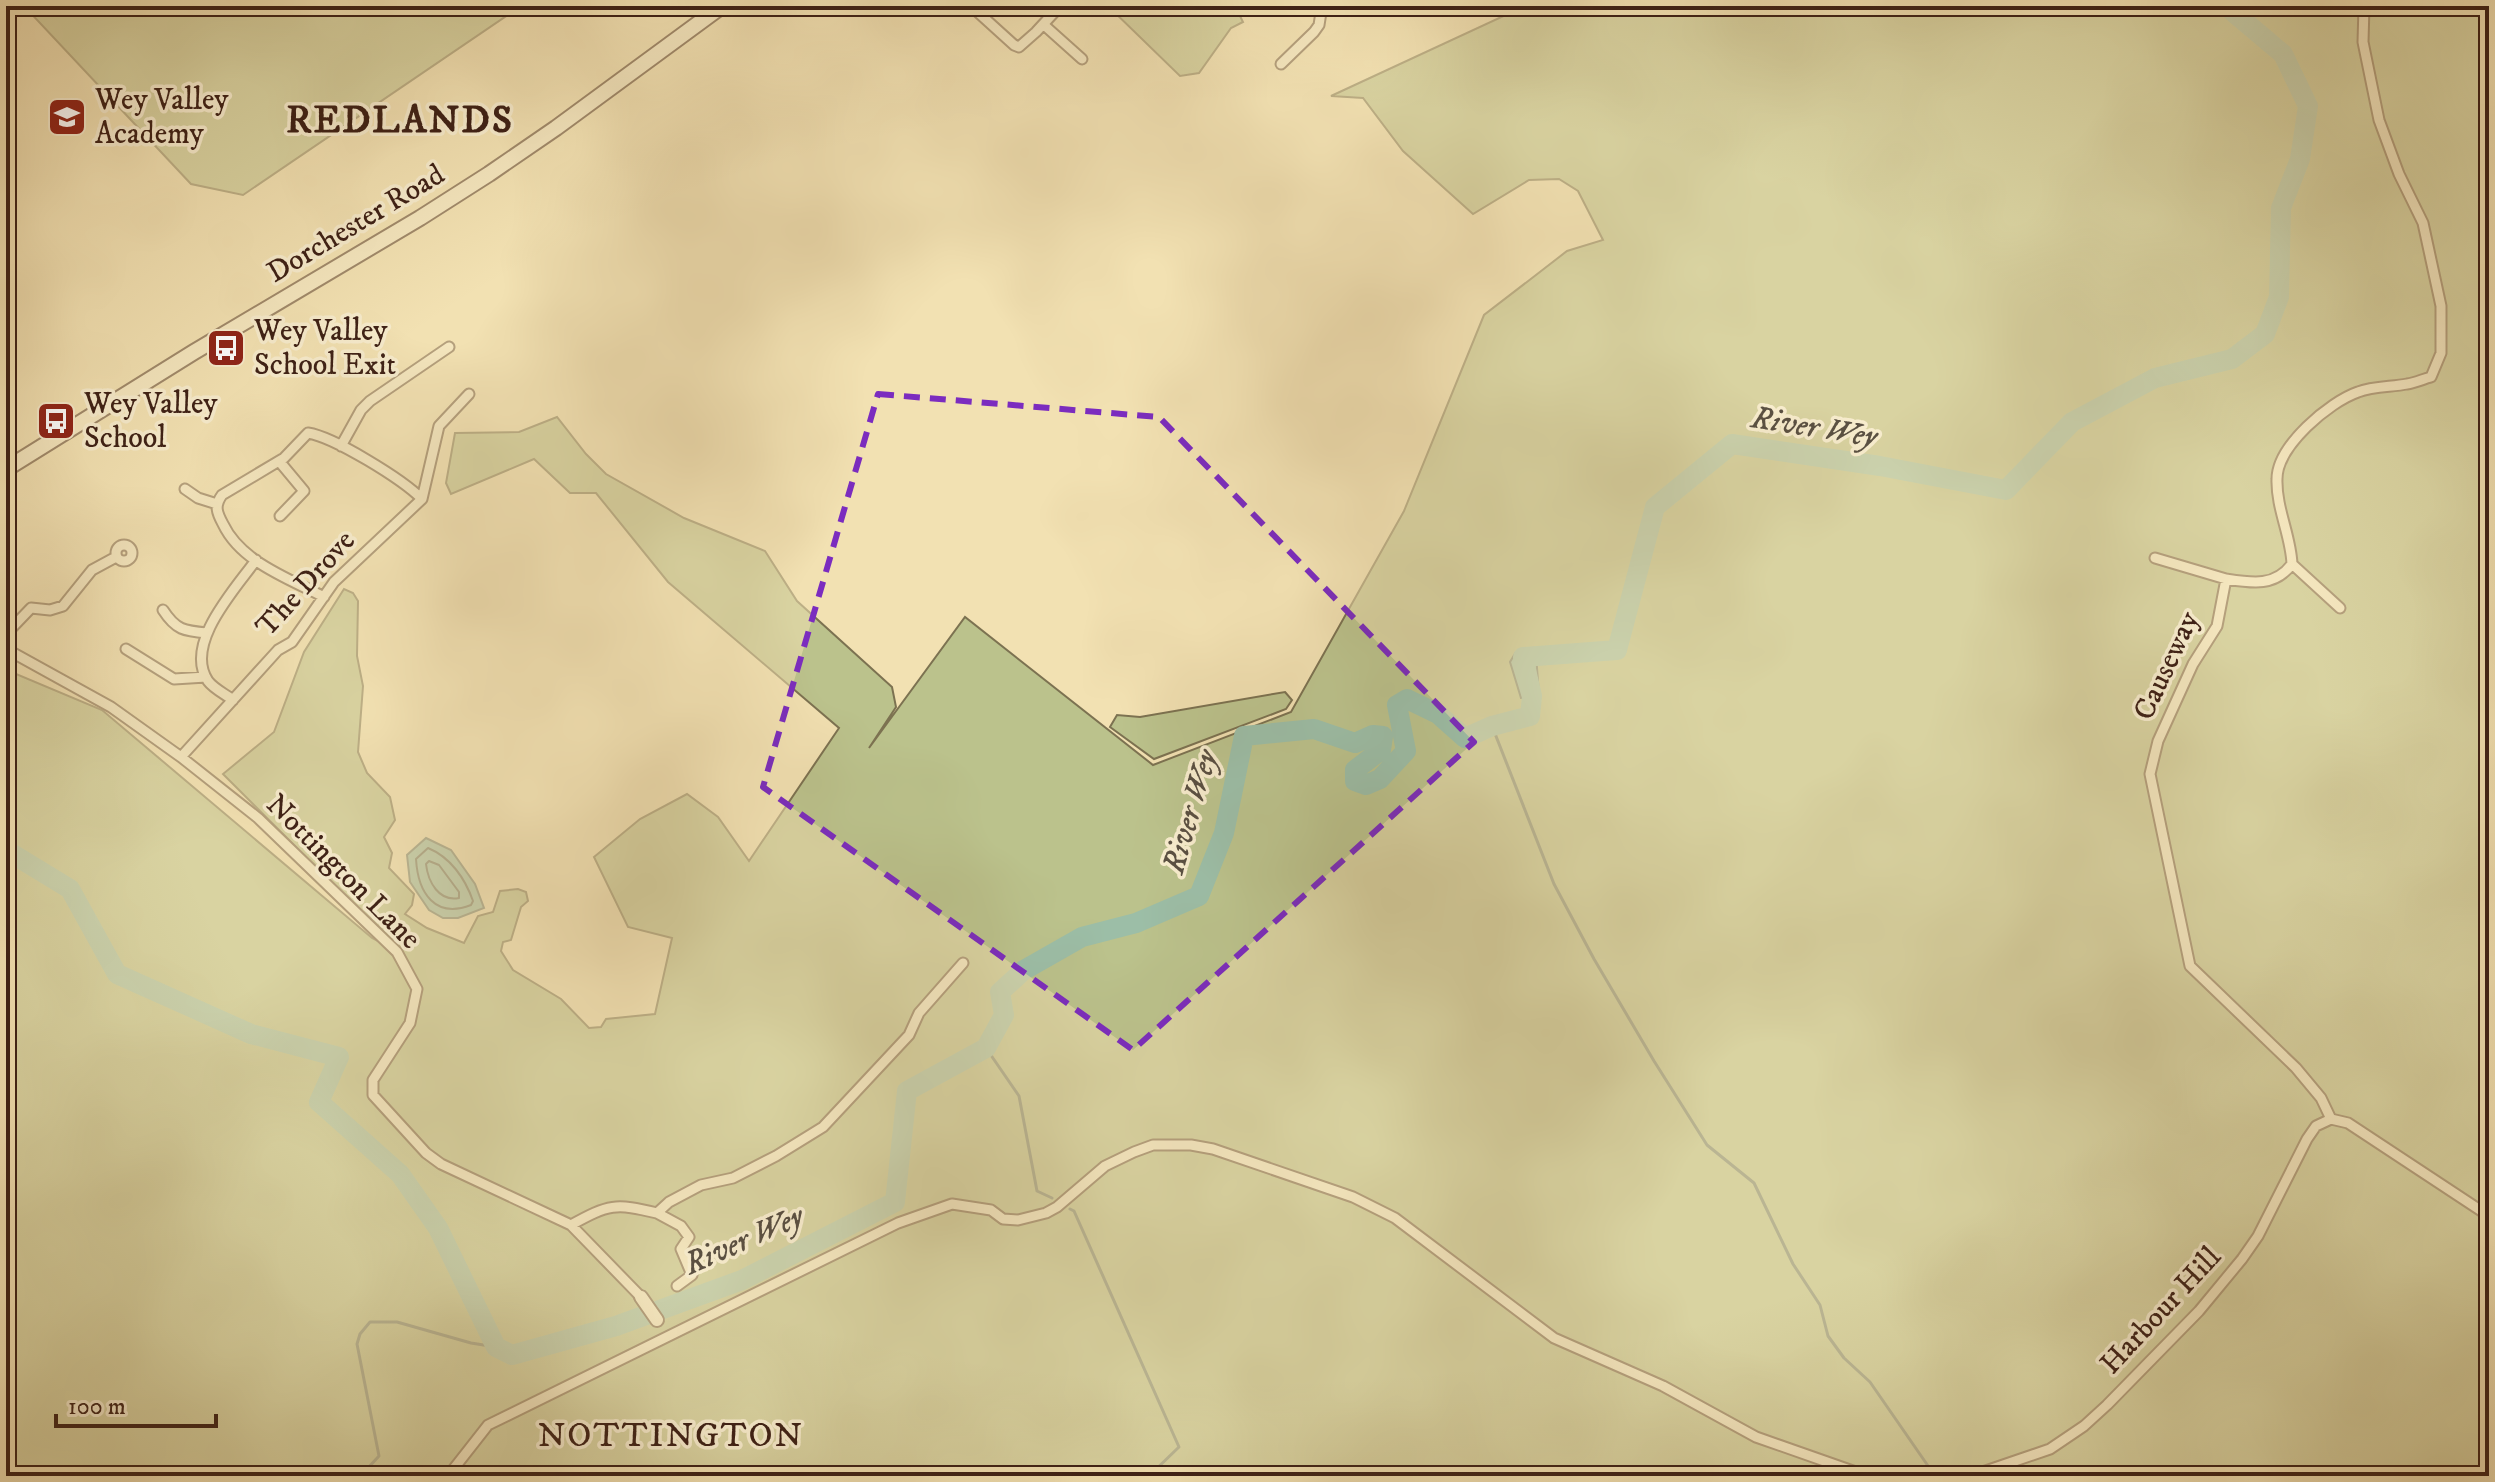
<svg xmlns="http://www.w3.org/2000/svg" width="2495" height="1482" font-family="'IM FELL DW Pica',serif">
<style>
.green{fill:#bbc28c;stroke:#7c7251;stroke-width:2}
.water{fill:#9cbea7;stroke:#767f6d;stroke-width:2}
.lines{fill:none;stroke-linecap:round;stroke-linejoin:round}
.shore{stroke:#6d705e;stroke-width:2}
.stream{stroke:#767f6d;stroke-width:3}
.river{stroke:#9cbea7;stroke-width:20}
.minor-casing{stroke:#6b513d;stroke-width:13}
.tertiary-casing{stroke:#6b513d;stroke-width:16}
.secondary-casing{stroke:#3e2116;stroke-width:18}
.minor{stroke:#f7eccd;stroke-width:9}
.tertiary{stroke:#f7eccd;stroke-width:12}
.secondary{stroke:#f7eccd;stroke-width:14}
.marked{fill:none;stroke:#7b2cbf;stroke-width:6;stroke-dasharray:16 10;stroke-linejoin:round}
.labels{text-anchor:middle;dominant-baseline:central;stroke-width:7;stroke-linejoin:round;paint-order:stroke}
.poi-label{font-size:30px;fill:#3e2116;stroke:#f7eccd;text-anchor:start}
.street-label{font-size:30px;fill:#3e2116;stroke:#f7eccd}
.water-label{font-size:32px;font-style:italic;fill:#5a5042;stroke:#f7eccd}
.quarter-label{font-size:34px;letter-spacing:2px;fill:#3e2116;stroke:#f7eccd}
.district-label{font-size:38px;font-weight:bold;letter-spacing:2px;fill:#3e2116;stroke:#f7eccd}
</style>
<rect width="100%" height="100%" fill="#f2e1b2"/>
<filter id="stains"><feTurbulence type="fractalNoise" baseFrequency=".0025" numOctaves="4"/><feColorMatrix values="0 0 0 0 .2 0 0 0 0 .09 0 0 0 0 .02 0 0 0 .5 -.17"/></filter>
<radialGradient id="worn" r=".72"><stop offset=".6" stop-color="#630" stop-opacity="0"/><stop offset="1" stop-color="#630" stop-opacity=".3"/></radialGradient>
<path class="green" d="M24 6H521L243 195 191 184Z
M1108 6H1235L1243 22 1231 28 1199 73 1180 76Z
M1525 6H2489V1476H6V675L9 671 102 710 372 938 403 954 223 774 274 732 304 652 344 589 353 593 358 601 357 656 363 686 358 752 367 773 390 797 395 820 384 837 392 853 389 868 414 894 412 905 405 914 427 928 464 943 478 916 493 912 500 891 518 889 526 892 528 901 521 907 511 940 503 942 501 951 513 970 561 999 589 1028 601 1027 606 1019 655 1014 672 938 628 927 594 857 640 819 687 794 718 817 749 861 839 728 668 582 596 493H570L534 459 451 494 446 483 455 433 519 432 557 417 586 454 606 474 684 518 765 551 797 601 892 687 896 707 869 748 965 617 1153 765 1291 712 1404 511 1484 315 1567 251 1603 240 1578 191 1559 179 1529 180 1473 214 1403 151 1363 98 1331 96Z
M1285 692 1292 700 1286 709 1154 759 1110 727 1117 715 1140 717Z"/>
<path class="water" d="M1516 652H1530L1536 654 1539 695 1532 698H1521L1510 662Z
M426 838 451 850 475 884 484 908 458 918H443L429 910 410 882 407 855Z"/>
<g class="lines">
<path class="shore" d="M428 848C450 857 465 878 473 901L471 905C435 919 418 893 416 859Z
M429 861 439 865 459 892V898C439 902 428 882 426 864Z"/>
<path class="stream" d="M1492 726 1554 884 1594 959 1654 1061 1707 1145 1754 1183 1793 1264 1820 1305 1828 1336 1844 1358 1870 1382 1935 1476
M986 1048 1019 1096 1037 1191 1052 1198
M1070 1209 1074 1211 1179 1447 1149 1476
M348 1476 367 1469 379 1456 357 1344 360 1334 370 1322H397L471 1343 496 1347"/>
<path class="river" d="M6 850 70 889 117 974 251 1034 339 1057 319 1102 400 1174 438 1228 496 1347 512 1355 616 1326 742 1280 895 1202 907 1091 986 1048 1004 1015 1000 992 1024 970 1082 937 1136 923 1199 896 1224 833 1244 736 1314 729 1355 743 1373 735 1383 736 1381 750 1355 770V781L1366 785 1380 779 1406 751 1397 705 1407 699 1438 714 1465 738 1492 726 1530 716 1532 696 1523 657 1617 650 1655 507 1732 444 1880 466 2006 490 2072 422 2155 378 2232 359 2265 334 2279 297 2281 208 2300 159 2308 106 2283 54 2232 11 2230 6"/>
<defs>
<path id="minor" d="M971 6 1014 45 1019 47 1036 32 1060 6
M1044 25 1082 59
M1281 64 1314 32 1319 25 1322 6
M341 446 361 410 370 401 449 347
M279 461 304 491 280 516
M185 489 198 498 217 504
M116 553a8 8 0 1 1 16 0a8 8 0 1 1-16 0Z
M2155 558 2226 579
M2292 564 2340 608
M324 597C288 578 241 562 223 524 217 513 214 506 222 495L284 458 308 433C334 437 402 479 422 499
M163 610C176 630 184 631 207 633
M6 634 31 608 50 610 63 606 92 570 116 557
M6 649 111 707 181 757 258 818 397 952 417 989 410 1023 373 1080V1095L426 1153 441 1164 571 1225 641 1297
M126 649 174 679 206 677
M233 700C225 694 214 689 208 681 183 644 236 588 256 560
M181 757 278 650 292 642 334 582 422 499 439 426 469 394
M2331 1119 2321 1098 2296 1068 2190 966 2150 774 2158 741 2193 664 2217 626 2226 579C2252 583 2275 587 2292 564 2291 536 2276 508 2277 479 2277 446 2329 402 2358 392 2373 386 2392 387 2407 384 2415 383 2423 379 2431 377L2441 353V306L2423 223 2399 174 2379 120 2363 42 2364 6
M2331 1119 2348 1123 2489 1216
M657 1213 681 1226 689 1237 681 1249 692 1275 677 1286
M571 1225C609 1204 615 1203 657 1213L669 1202 701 1185 733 1178 776 1156 823 1127 909 1035 919 1013 963 963
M448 1476 488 1425 898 1223 952 1204 991 1210 1003 1219 1018 1220 1046 1213 1057 1207 1105 1166 1134 1152 1153 1145H1191L1213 1149 1353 1197 1395 1218 1554 1338 1663 1386 1756 1437 1867 1476
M1971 1476 2050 1449 2084 1426 2107 1405 2199 1311 2242 1259 2258 1236 2307 1139 2316 1126 2331 1119"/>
<path id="tertiary" d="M641 1297 657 1320"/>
<path id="secondary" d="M6 469 194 352 420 218 489 174 556 128 722 6"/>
</defs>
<use href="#minor" class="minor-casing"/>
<use href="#tertiary" class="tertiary-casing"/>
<use href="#secondary" class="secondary-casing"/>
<use href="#minor" class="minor"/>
<use href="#tertiary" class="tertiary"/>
<use href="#secondary" class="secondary"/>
</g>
<path d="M0 0H2495V1482H0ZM878 394 1159 417 1474 742 1133 1050 763 787Z" fill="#f2e1b2" fill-opacity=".55" fill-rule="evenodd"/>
<path class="marked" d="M878 394 1159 417 1474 742 1133 1050 763 787Z"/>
<defs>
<symbol id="school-square" viewBox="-11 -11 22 22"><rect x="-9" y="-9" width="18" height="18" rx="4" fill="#8f2418" stroke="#f7eccd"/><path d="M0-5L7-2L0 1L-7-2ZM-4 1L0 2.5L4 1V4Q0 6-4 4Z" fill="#fff"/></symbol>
<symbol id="bus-square" viewBox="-11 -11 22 22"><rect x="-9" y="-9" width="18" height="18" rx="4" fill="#8f2418" stroke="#f7eccd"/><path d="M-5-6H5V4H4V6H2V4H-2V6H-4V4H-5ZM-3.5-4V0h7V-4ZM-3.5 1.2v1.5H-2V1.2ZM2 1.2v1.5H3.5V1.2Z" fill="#fff"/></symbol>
</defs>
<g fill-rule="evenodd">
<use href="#school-square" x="45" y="95" width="44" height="44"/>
<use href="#bus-square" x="204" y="326" width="44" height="44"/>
<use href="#bus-square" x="34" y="399" width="44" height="44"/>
</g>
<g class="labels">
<g class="poi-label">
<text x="95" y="100">Wey Valley<tspan x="95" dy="34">Academy</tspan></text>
<text x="254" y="331">Wey Valley<tspan x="254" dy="34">School Exit</tspan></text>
<text x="84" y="404">Wey Valley<tspan x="84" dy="34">School</tspan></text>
</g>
<g class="street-label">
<text transform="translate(356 224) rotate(-31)">Dorchester Road</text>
<text transform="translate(306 584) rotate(-48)">The Drove</text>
<text transform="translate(2167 666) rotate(-65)">Causeway</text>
<text transform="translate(343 872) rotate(45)">Nottington Lane</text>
<text transform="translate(2161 1311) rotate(-47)">Harbour Hill</text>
</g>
<g class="water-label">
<text transform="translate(1814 428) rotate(9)">River Wey</text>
<text transform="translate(1191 812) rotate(-74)">River Wey</text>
<text transform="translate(744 1241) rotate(-24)">River Wey</text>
</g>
<g class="quarter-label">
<text x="671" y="1436">NOTTINGTON</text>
</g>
<g class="district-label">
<text x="400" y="121">REDLANDS</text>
</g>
</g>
<rect width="2495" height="1482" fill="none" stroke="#f2e1b2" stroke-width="32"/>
<rect x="8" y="8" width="2479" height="1466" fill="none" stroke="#3e2116" stroke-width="4"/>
<rect x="16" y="16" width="2463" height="1450" fill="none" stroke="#3e2116" stroke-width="2"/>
<path d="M56 1414v12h160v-12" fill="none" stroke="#3e2116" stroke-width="4"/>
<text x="68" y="1414" font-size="24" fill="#3e2116" stroke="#f7eccd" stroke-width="6" paint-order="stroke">100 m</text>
<rect width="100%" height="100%" filter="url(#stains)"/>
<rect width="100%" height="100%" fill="url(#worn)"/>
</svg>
